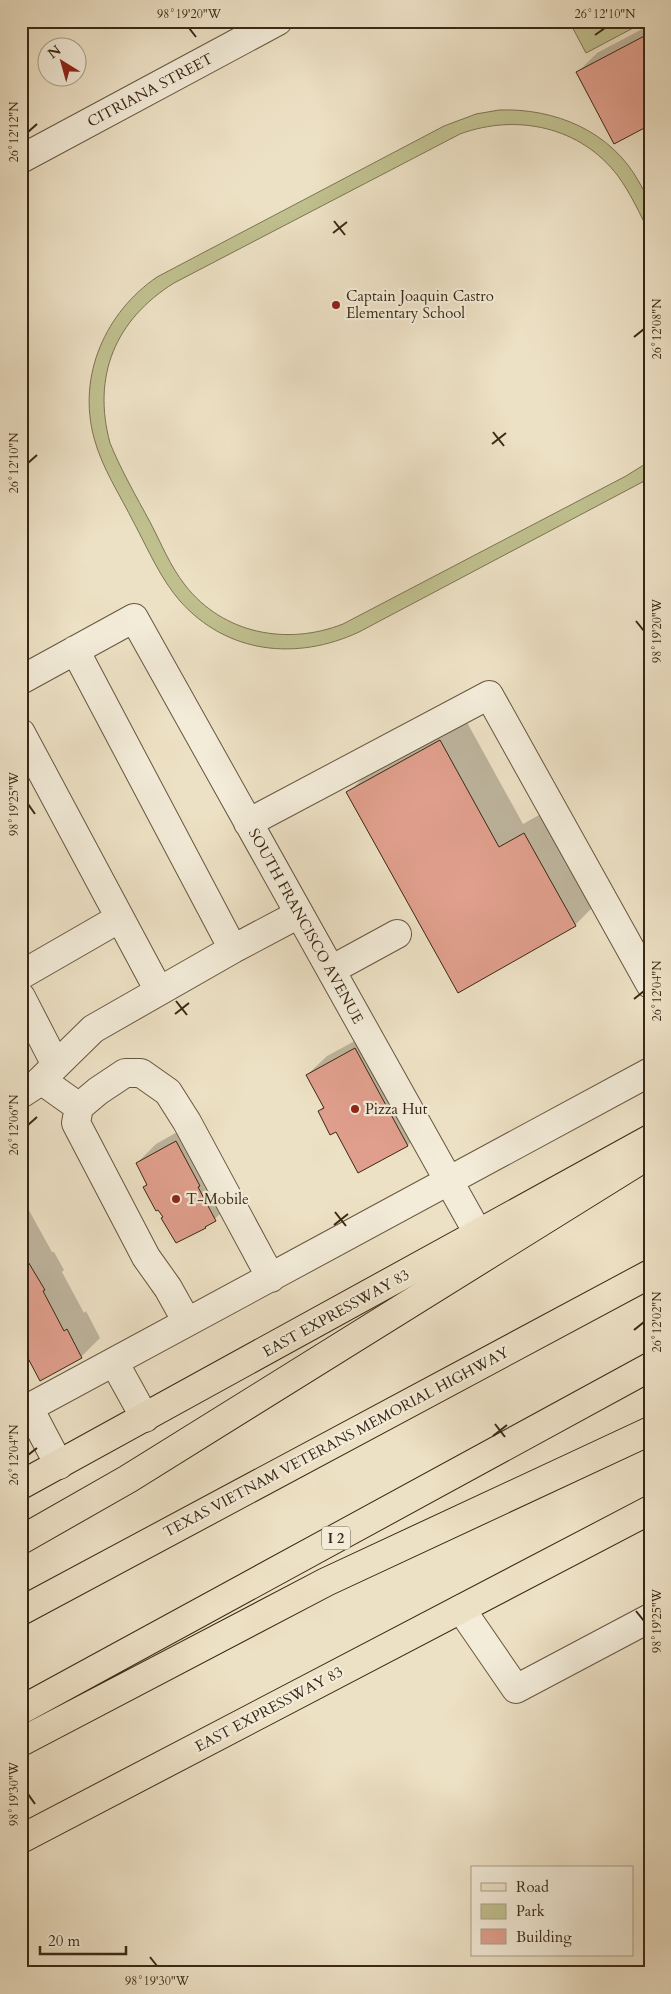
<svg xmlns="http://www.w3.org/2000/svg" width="671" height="1994" font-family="Cardo,serif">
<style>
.green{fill:#c0c08f;stroke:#7d7452}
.shadow{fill:#0003}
.building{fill:#e09f8d;stroke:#3a2814}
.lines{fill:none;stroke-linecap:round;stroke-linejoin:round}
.minor-casing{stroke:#675640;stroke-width:30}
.major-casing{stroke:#3a2814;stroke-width:30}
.highway-casing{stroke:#3a2814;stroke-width:30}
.minor{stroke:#f3ecd9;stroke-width:28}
.major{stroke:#ede1c5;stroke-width:28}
.highway{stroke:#ede1c5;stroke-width:28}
.ticks{fill:none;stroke:#3a2814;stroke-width:2}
.poi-dot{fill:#8f2418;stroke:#f3ecd9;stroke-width:2}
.labels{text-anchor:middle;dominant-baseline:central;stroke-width:4.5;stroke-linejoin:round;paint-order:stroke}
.shield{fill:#f3ecd9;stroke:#72634f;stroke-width:1}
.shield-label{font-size:14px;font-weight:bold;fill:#3a2814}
.street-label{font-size:15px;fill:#3a2814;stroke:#f3ecd9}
.poi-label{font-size:15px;fill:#3a2814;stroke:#f3ecd9;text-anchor:start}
.neatline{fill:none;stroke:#3a2814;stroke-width:2}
.ticks-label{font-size:12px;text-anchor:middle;fill:#3a2814}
</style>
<rect width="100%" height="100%" fill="#ede1c5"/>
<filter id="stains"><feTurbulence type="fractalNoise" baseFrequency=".004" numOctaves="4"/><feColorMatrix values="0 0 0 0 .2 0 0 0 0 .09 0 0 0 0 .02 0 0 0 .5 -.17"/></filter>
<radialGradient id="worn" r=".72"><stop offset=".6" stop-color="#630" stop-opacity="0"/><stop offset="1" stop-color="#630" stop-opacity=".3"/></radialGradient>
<path class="green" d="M569 21H633L635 27 586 53Z
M499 110C555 108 611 131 639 182 642 188 648 196 650 203 652 212 650 224 650 234 640 214 631 194 618 176 581 127 517 113 460 134L174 283C115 320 92 376 110 443 121 470 136 496 150 522 161 543 170 566 185 585 223 634 287 646 343 624L626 476 650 461V478L359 632C297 661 227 654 180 601 160 578 148 549 134 523 120 495 102 468 94 438 77 375 106 312 157 277L444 126 476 114Z"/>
<path class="shadow" d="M650 25V124L578 72 597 53Z
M464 717 523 824 548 810 599 901 575 925 348 793 372 769Z
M375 1030 427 1126 408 1145 359 1171 336 1130 319 1111 324 1106 307 1075 327 1056Z
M195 1122 234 1201 206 1227 176 1241 164 1217 144 1187 148 1183 137 1163 156 1144Z
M21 1196 52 1252H54L64 1270 62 1272 84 1313 86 1311 100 1338 81 1357 21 1343Z"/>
<path class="building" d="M650 33V125L614 144 576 72Z
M440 740 499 847 524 833 576 926 458 993 346 792Z
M355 1048 408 1146 358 1173 336 1132 330 1135 318 1111 324 1108 306 1075Z
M176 1141 200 1186 198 1187 216 1221 205 1227 206 1228 176 1243 161 1218 163 1217 158 1210 156 1211 143 1187 147 1185 136 1163Z
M21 1250 45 1290 43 1291 64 1331 67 1329 82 1358 40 1381 21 1345Z"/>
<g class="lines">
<defs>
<path id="minor" d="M21 159 278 21
M75 650 233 949
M21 680 134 618 479 1235
M21 733 159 991
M248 823 489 695 650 984
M331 970 397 934
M21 975 120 918
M21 997 56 1065
M41 1080 79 1107
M21 1094 38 1083 93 1029 233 949 299 914
M187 1322 168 1288 146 1257 76 1123 79 1107 98 1091 125 1073H141L168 1092 187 1122 271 1278
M114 1362 145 1418
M29 1408 59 1465
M21 1412 650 1072
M461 1609 516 1689 650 1618"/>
<path id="major" d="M21 1485 650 1139
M21 1839 650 1510"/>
<path id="highway" d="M21 1540 128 1479 650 1154
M21 1611 650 1274
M21 1710 650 1367
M21 1742 326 1582 650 1431"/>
</defs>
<use href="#minor" class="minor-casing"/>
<use href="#major" class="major-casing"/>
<use href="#highway" class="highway-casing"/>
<use href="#minor" class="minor"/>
<use href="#major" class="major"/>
<use href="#highway" class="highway"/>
</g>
<path class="ticks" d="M189 28 196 37M595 35 605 28M28 132 37 124M334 221 345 235M333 233 347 222M634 337 644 329M493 432 504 446M492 444 506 433M28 463 37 455M636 621 644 631M28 804 35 814M634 999 644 991M176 1001 187 1015M175 1014 189 1003M28 1125 37 1117M335 1212 346 1226M334 1225 348 1214M634 1330 644 1322M495 1424 505 1437M493 1436 507 1425M28 1455 37 1448M636 1611 644 1621M28 1794 35 1804M150 1957 157 1966"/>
<g class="poi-dot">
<circle cx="336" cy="305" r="5"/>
<circle cx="355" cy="1109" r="5"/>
<circle cx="176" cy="1199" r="5"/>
</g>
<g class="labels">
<rect class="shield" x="322" y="1526.5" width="28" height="23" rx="4"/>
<g class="shield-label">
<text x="336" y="1538">I 2</text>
</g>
<g class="street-label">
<text transform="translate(150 90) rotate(-28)">CITRIANA STREET</text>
<text transform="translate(306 926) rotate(61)">SOUTH FRANCISCO AVENUE</text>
<text transform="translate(336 1313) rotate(-29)">EAST EXPRESSWAY 83</text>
<text transform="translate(336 1442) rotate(-28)">TEXAS VIETNAM VETERANS MEMORIAL HIGHWAY</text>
<text transform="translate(269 1709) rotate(-28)">EAST EXPRESSWAY 83</text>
</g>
<g class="poi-label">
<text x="346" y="296">Captain Joaquin Castro<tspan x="346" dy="17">Elementary School</tspan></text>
<text x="365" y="1109">Pizza Hut</text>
<text x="186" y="1199">T-Mobile</text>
</g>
</g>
<rect width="671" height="1994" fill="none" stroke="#ede1c5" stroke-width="55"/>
<rect x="471" y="1866" width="162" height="90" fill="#f3ecd9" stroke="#a99e8a"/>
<rect x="481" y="1883" width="25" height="8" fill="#ede1c5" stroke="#a99e8a"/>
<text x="516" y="1892" font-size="15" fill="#3a2814">Road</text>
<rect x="481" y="1904" width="25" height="15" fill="#c0c08f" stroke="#a99e8a"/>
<text x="516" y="1916" font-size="15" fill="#3a2814">Park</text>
<rect x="481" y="1929" width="25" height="15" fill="#e09f8d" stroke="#a99e8a"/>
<text x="516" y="1942" font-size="15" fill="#3a2814">Building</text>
<g transform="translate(62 62) rotate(323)"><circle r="24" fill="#f3ecd9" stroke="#a99e8a"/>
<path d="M0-4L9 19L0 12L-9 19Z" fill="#8f2418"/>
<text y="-8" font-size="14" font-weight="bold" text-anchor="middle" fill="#3a2814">N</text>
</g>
<path d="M40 1946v8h86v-8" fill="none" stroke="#3a2814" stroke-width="2.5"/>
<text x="48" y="1946" font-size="15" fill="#3a2814" stroke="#f3ecd9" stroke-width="4" paint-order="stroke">20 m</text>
<rect x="28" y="28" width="616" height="1938" class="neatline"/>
<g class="ticks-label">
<text x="189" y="18">98°19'20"W</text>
<text x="605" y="18">26°12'10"N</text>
<text transform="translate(14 132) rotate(-90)" y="4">26°12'12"N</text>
<text transform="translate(657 329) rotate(-90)" y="4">26°12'08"N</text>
<text transform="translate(14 463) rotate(-90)" y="4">26°12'10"N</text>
<text transform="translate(657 631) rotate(-90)" y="4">98°19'20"W</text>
<text transform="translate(14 804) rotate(-90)" y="4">98°19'25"W</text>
<text transform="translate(657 991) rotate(-90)" y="4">26°12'04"N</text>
<text transform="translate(14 1125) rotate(-90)" y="4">26°12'06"N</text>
<text transform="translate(657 1322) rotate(-90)" y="4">26°12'02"N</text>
<text transform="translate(14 1455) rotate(-90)" y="4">26°12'04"N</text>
<text transform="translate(657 1621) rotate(-90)" y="4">98°19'25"W</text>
<text transform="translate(14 1794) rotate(-90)" y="4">98°19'30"W</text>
<text x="157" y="1985">98°19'30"W</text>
</g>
<rect width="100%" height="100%" filter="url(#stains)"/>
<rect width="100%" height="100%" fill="url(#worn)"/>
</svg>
